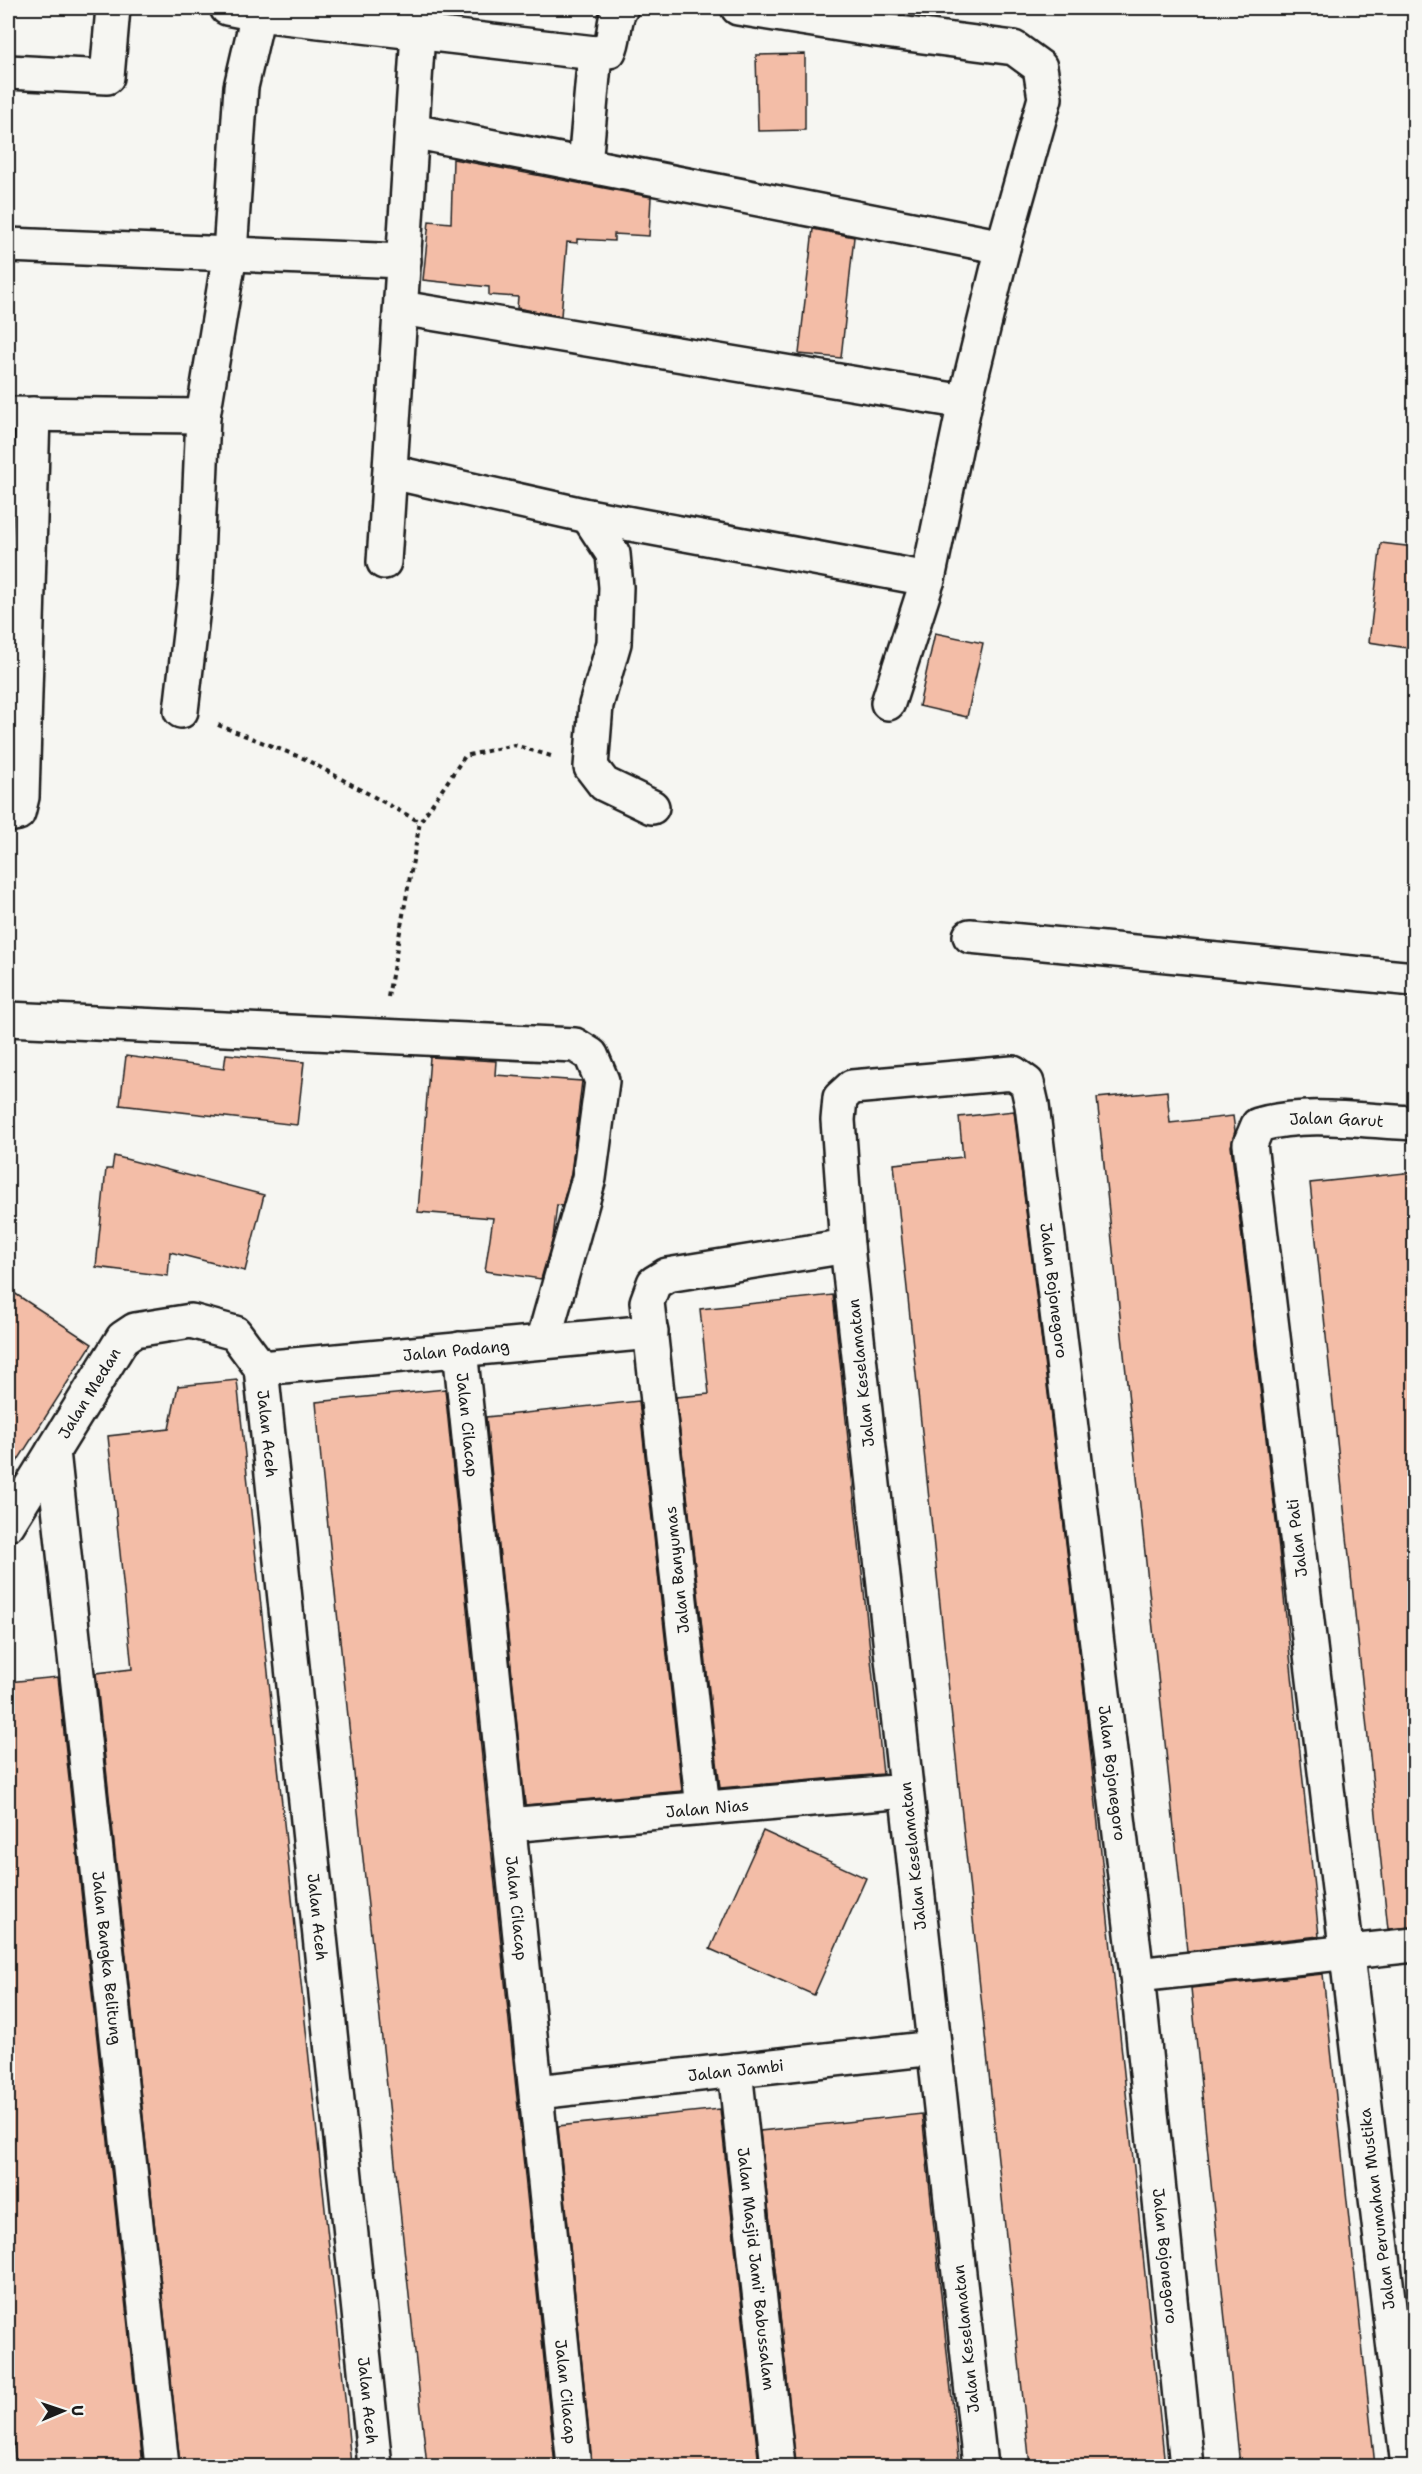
<svg xmlns="http://www.w3.org/2000/svg" width="1422" height="2474" font-family="'Shantell Sans',sans-serif">
<style>
.building{fill:#f3bda7;stroke:#1c1c1c;stroke-width:1.5}
.lines{fill:none;stroke-linecap:round;stroke-linejoin:round}
.minor-casing{stroke:#1c1c1c;stroke-width:38}
.path{stroke:#1c1c1c;stroke-width:4;stroke-dasharray:4.5 4.5;stroke-linecap:butt}
.minor{stroke:#f6f6f2;stroke-width:33}
.labels{text-anchor:middle;dominant-baseline:central;stroke-width:4.5;stroke-linejoin:round;paint-order:stroke}
.street-label{font-size:16px;fill:#1c1c1c;stroke:#f6f6f2}
</style>
<rect width="100%" height="100%" fill="#f6f6f2"/>
<filter id="ink" filterUnits="userSpaceOnUse"><feTurbulence type="fractalNoise" baseFrequency=".0167" numOctaves="2"/><feDisplacementMap in="SourceGraphic" scale="12" xChannelSelector="R" yChannelSelector="G"/><feConvolveMatrix kernelMatrix="1 2 1 2 8 2 1 2 1" color-interpolation-filters="sRGB"/></filter>
<g filter="url(#ink)">
<path class="building" d="M805 54V130L758 131 756 55Z
M453 159 651 197 649 236 614 234V241L577 239V243L567 242 561 316 517 308 518 297 489 295V287L423 280 429 221 451 223Z
M813 229 854 237 841 358 799 354Z
M1381 543 1414 547V649L1369 642Z
M935 633 983 643 967 717 919 706Z
M226 1054 304 1062 297 1125 120 1105 126 1056 224 1069Z
M430 1057 496 1061 495 1075 582 1081 571 1174 562 1206 557 1205 553 1238 541 1279 485 1271 493 1218 418 1212Z
M1167 1091 1170 1123 1233 1116 1235 1131 1231 1146 1277 1530 1319 1936 1187 1951 1097 1098Z
M1014 1111 1086 1709 1165 2466H1030L894 1164 963 1157 959 1117Z
M114 1156 264 1195 245 1271 170 1252 168 1276 96 1267 106 1169H112Z
M1414 1172V1927L1388 1929 1310 1183Z
M8 1289 92 1344 8 1476Z
M833 1295 883 1774 720 1788 676 1397 709 1394 700 1309Z
M237 1380 346 2407 351 2466H180L96 1673 132 1669 108 1436 169 1429 178 1386Z
M445 1389 489 1827 555 2466H427L321 1460 316 1402Z
M639 1401 682 1791 525 1805 486 1417Z
M58 1677 143 2466H16L8 2384V1682Z
M763 1831 866 1878 814 1995 710 1949Z
M1323 1974 1375 2466H1240L1191 1988Z
M720 2109 759 2466H592L558 2126Z
M922 2114 959 2466H796L760 2131Z"/>
<g class="lines">
<defs>
<g id="minor">
<path d="M227 8 258 14 595 53 609 51C616 37 612 21 621 8"/>
<path d="M738 8 877 30 1014 48 1040 67 1045 98 1003 247 965 402 928 579 888 703"/>
<path d="M8 72 107 77 113 8"/>
<path d="M412 131 1003 247"/>
<path d="M585 165 595 53"/>
<path d="M8 245 404 261"/>
<path d="M401 308 965 402"/>
<path d="M8 414 203 416"/>
<path d="M391 472 588 516 928 579"/>
<path d="M588 516 613 554 616 587 614 643 596 705 591 767 604 784 652 807"/>
<path d="M384 562 418 33 428 8"/>
<path d="M181 711 196 582 203 416 230 253 241 87 258 14"/>
<path d="M8 815 18 813 22 797 33 414"/>
<path d="M970 936 1414 979"/>
<path d="M8 1019 575 1045 591 1055 602 1081 589 1178 543 1342"/>
<path id="s1" d="M460 1349 574 2466"/>
<path id="s2" d="M261 1368 375 2466"/>
<path id="s3" d="M261 1368 651 1332"/>
<path id="s4" d="M53 1451 162 2466"/>
<path id="s5" d="M8 1524 123 1338 135 1330 191 1321 235 1333 261 1368"/>
<path d="M703 1808 647 1302 654 1283 667 1275 847 1246"/>
<path id="s6" d="M508 1825 906 1791"/>
<path d="M1137 1975 1414 1945"/>
<path id="s7" d="M735 2070 778 2466"/>
<path id="s8" d="M537 2092 934 2048"/>
<path id="s9" d="M980 2466 847 1246 838 1120 840 1098 852 1087 1013 1073 1027 1083 1032 1105 1137 1975 1187 2466"/>
<path id="s10" d="M1408 2466 1250 1144 1258 1125C1307 1111 1364 1121 1414 1123"/>
</g>
</defs>
<use href="#minor" class="minor-casing"/>
<path class="path" d="M218 725 305 759 420 822
M388 997 420 822 465 756 514 745 551 756"/>
<use href="#minor" class="minor"/>
</g>
</g>
<g class="labels">
<g class="street-label">
<text stroke="none"><textPath href="#s10" startOffset="1431">Jalan Garut</textPath></text>
<text stroke="none"><textPath href="#s9" startOffset="1780">Jalan Bojonegoro</textPath></text>
<text stroke="none"><textPath href="#s3" startOffset="196">Jalan Padang</textPath></text>
<text transform="translate(861 1373) rotate(-96)">Jalan Keselamatan</text>
<text stroke="none"><textPath href="#s5" startOffset="154">Jalan Medan</textPath></text>
<text stroke="none"><textPath href="#s1" startOffset="76">Jalan Cilacap</textPath></text>
<text stroke="none"><textPath href="#s2" startOffset="66">Jalan Aceh</textPath></text>
<text transform="translate(1297 1538) rotate(-97)">Jalan Pati</text>
<text transform="translate(677 1570) rotate(-96)">Jalan Banyumas</text>
<text stroke="none"><textPath href="#s9" startOffset="2266">Jalan Bojonegoro</textPath></text>
<text stroke="none"><textPath href="#s6" startOffset="200">Jalan Nias</textPath></text>
<text transform="translate(913 1856) rotate(-96)">Jalan Keselamatan</text>
<text stroke="none"><textPath href="#s1" startOffset="562">Jalan Cilacap</textPath></text>
<text stroke="none"><textPath href="#s2" startOffset="552">Jalan Aceh</textPath></text>
<text stroke="none"><textPath href="#s4" startOffset="510">Jalan Bangka Belitung</textPath></text>
<text stroke="none"><textPath href="#s8" startOffset="200">Jalan Jambi</textPath></text>
<text transform="translate(1377 2209) rotate(-97)">Jalan Perumahan Mustika</text>
<text stroke="none"><textPath href="#s9" startOffset="2752">Jalan Bojonegoro</textPath></text>
<text stroke="none"><textPath href="#s7" startOffset="200">Jalan Masjid Jami' Babussalam</textPath></text>
<text transform="translate(966 2339) rotate(-96)">Jalan Keselamatan</text>
<text stroke="none"><textPath href="#s1" startOffset="1048">Jalan Cilacap</textPath></text>
<text stroke="none"><textPath href="#s2" startOffset="1038">Jalan Aceh</textPath></text>
</g>
</g>
<rect width="1422" height="2474" fill="none" stroke="#f6f6f2" stroke-width="30"/>
<rect x="15" y="15" width="1392" height="2444" fill="none" stroke="#1c1c1c" stroke-width="2" filter="url(#ink)"/>
<g transform="translate(63 2411) rotate(88)" stroke="#f6f6f2" stroke-width="4.5" paint-order="stroke">
<path d="M0-4.5L10 22L0 15L-10 22Z" fill="#1c1c1c"/>
<text y="-9" font-size="16" font-weight="bold" text-anchor="middle" fill="#1c1c1c">U</text>
</g>
</svg>
